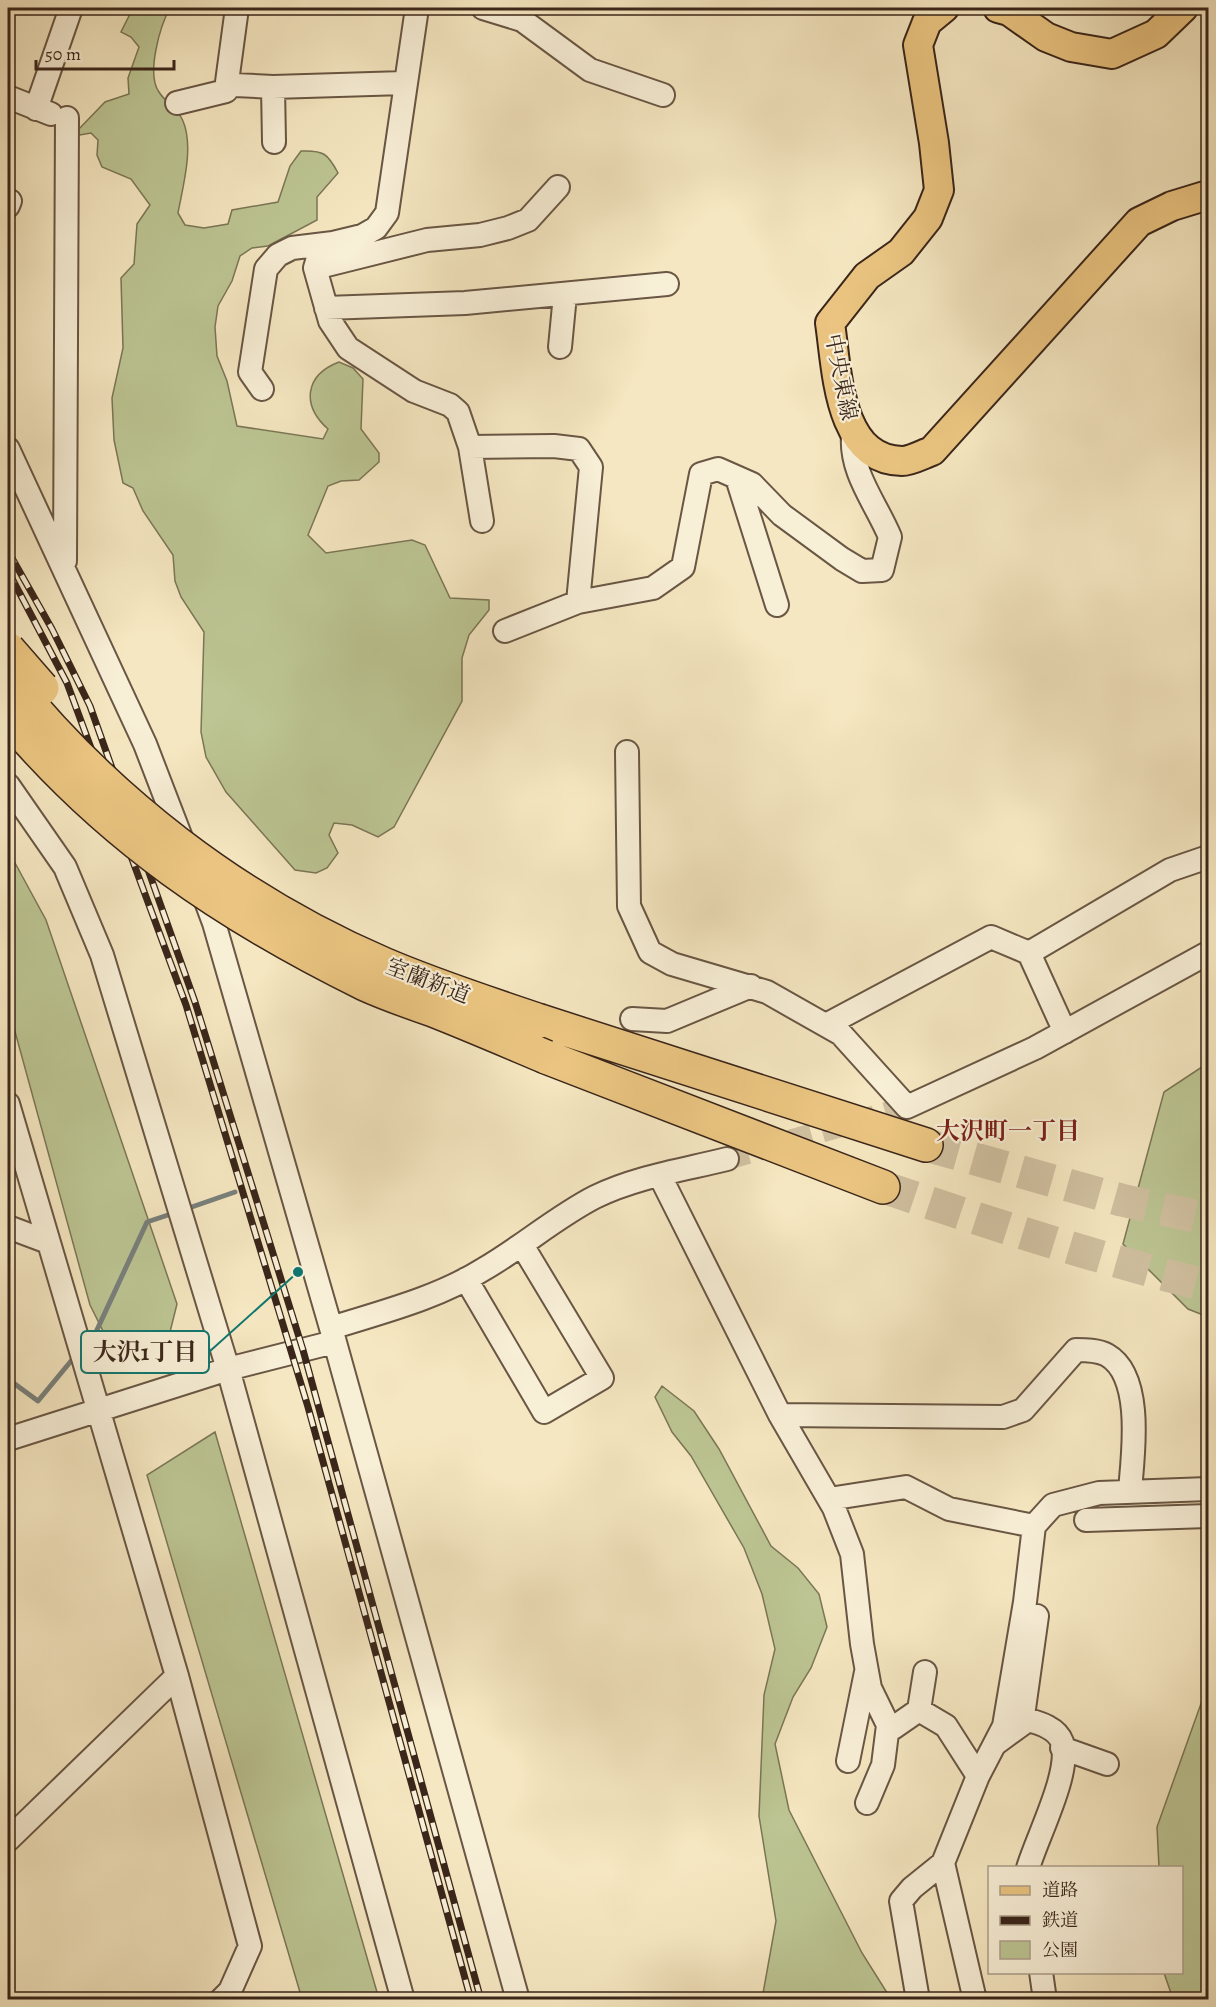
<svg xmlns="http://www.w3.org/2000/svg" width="1216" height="2007" font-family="Alegreya,'Noto Serif JP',serif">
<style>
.green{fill:#bcc593;stroke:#7b7656;stroke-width:1.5}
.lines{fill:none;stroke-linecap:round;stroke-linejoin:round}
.stream{stroke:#78807c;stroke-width:5}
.minor-tunnel{stroke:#d0c0a0;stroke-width:22;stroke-dasharray:22 11;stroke-linecap:butt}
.highway-tunnel{stroke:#d0c0a0;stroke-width:33;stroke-dasharray:33 16;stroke-linecap:butt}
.minor-casing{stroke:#695644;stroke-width:26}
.major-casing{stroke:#3a261a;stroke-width:32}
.highway-casing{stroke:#3a261a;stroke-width:36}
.minor{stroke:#f8efd7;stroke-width:22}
.major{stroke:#eac480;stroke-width:28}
.highway{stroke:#eac480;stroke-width:33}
.rail-casing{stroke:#3a261a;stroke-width:7}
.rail{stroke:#f8efd7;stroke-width:4.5;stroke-dasharray:14;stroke-linecap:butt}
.highway-bridge-casing{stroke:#3a261a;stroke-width:36;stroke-linecap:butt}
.highway-bridge{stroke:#eac480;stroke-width:33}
.labels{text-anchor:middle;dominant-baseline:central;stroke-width:4.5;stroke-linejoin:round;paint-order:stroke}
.street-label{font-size:22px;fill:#3a261a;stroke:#f8efd7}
.neighbourhood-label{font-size:24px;font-weight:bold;fill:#7a1f14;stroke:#f8efd7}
.leader{fill:none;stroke:#0f766e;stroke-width:2}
.callout-dot{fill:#0f766e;stroke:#f8efd7;stroke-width:2}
.callout{fill:#f8efd7;stroke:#0f766e;stroke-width:2}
.callout-label{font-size:24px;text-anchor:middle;font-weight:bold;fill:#3a261a}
</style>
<rect width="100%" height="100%" fill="#f5e7c1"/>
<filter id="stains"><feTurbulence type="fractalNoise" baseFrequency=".00333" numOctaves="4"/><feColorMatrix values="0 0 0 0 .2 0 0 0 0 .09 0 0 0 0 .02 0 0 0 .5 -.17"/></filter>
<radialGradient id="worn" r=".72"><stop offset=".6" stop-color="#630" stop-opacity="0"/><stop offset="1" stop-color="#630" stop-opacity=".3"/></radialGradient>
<path class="green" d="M133 8H170C160 26 146 74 159 92 165 102 179 110 183 121 194 147 183 186 178 213L185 225 204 228 228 224 232 210 278 202 290 166 301 151C324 150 328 154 338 173L317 197V220L268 246 252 248 240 256 232 281 218 306 215 327 217 356 227 381 237 426 323 439 328 429C301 405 305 375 339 362L353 368 363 379 361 429 379 453V462L359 480 341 481 328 486 308 535 326 553 412 540 425 545 450 598 489 600V610L469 635 462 658V701L394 827 378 837 352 825 334 823 329 835 338 853 327 868 316 873 295 870 226 792 206 757 201 732 204 632 181 597 175 581 173 555 143 511 133 488 123 483 114 440 112 398 123 348 121 278 134 264 137 224 150 205 131 179 102 167 97 155 98 140 91 133 80 135 77 131 105 102 129 94 128 78 139 47 131 37 121 32Z
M8 850 46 920 177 1304 167 1344 119 1363 90 1305 8 1006Z
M1208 1063V1317L1188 1309 1123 1244 1164 1092Z
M662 1386 694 1411 719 1449 771 1546 798 1568 819 1594 827 1627 811 1668 793 1697 775 1744 789 1810 862 1953 891 1999H762L776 1921 759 1816 764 1695 775 1649 762 1594 744 1548 691 1456 672 1432 655 1397Z
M215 1432 379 1999H302L147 1475Z
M1208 1684V1999H1173L1164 1973 1182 1972V1868L1159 1867 1157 1827Z"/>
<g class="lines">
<path class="stream" d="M186 1209 235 1192
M86 1344 96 1332 147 1222 174 1213
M8 1379 38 1401 76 1355"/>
<path class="minor-tunnel" d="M727 1159 907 1107"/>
<path class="highway-tunnel" d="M926 1145 1121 1200 1208 1219
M883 1187C991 1224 1098 1258 1208 1286"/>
<defs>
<path id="minor" d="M417 8 387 213 376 228 362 236 333 243 322 251 318 258 315 268 330 321 348 348 414 391 450 405 458 412 470 447 554 446 579 449 591 467 578 602 653 588 683 567 701 474 718 469 752 484 782 515 842 559 862 571 882 570 890 537C876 503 850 473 853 435
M483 8 522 20 590 70 663 95
M227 82 237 8
M273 87 274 142
M8 97 51 114
M177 103 226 91 227 82 235 85 273 87 404 83
M36 109 71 8
M8 206 10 201
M315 268 427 240 480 235 508 228 528 220 558 187
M326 308 465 303 667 284
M560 347 565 295
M262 389 250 372 266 269 278 255 292 248 333 243
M470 447 482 521
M8 449 145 744 185 848
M737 478 777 605
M65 561 67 118
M505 631 578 602
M627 752 629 906 650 952 672 964 767 992 841 1034 907 1107 1035 1048 1208 953
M8 785 65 867 102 955 228 1369 403 2000
M201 888 214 923 331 1328 518 2000
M1029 953 1065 1032
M632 1019 667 1021 751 986
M826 1025 991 937 1029 953 1170 870 1208 857
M8 1104 177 1676 250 1946 230 1991 221 2000
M660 1176 780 1415 834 1508 852 1554 862 1644 870 1688 888 1725 893 1728 919 1710 946 1726 978 1776
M8 1227 48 1242
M466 1279 544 1412 602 1378 522 1245
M331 1328C382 1312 438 1298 484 1269 522 1247 556 1217 595 1197 636 1177 683 1170 727 1159
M780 1415 1003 1417 1023 1410 1076 1350C1085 1350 1098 1350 1107 1355 1144 1376 1133 1455 1130 1490
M8 1439 228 1369 334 1342
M829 1499 906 1487 949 1509 1034 1526
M1086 1520 1208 1516
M919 1710 925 1672
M1022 1723 1037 1616
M995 1744 1028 1720C1040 1723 1057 1728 1062 1742 1072 1771 1037 1837 1028 1868
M1062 1748 1107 1764
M848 1761 866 1672
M867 1803 883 1765 888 1725
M8 1840 177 1676
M1041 1972 1045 2000
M918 2000 901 1901 912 1888 943 1863
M975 2000 943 1863 978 1776 1004 1726 1025 1602 1034 1526 1053 1505 1099 1493 1208 1489"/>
<path id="major" d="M944 8 927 22 918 45 934 143 939 190 928 218 901 252 867 276 830 323C837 370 838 460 902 461 911 461 923 454 932 451L1139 222 1172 206 1208 195
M998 8 1009 11 1046 37 1071 47 1112 54 1156 34 1183 8"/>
<path id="highway" d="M540 1021 926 1145
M546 1057 883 1187"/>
</defs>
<use href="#minor" class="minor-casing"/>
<use href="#major" class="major-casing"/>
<use href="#highway" class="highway-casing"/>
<use href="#minor" class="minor"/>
<use href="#major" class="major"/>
<use href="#highway" class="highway"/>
<defs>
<path id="rail" d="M8 551 52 629 90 706 195 1002 303 1350 481 2000
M8 571 67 683 186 1005 308 1407 471 2000"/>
</defs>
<use href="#rail" class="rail-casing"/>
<use href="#rail" class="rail"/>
<defs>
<path id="highway-bridge" d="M8 649 42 688
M8 678C107 801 237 901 383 964 434 986 487 1003 540 1021
M8 717C109 837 225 915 365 984 387 994 410 1002 433 1010 471 1025 508 1041 546 1057"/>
</defs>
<use href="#highway-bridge" class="highway-bridge-casing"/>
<use href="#highway-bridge" class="highway-bridge"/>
</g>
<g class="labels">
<g class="street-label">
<text transform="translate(841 377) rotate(79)">中央東線</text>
<text transform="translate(428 981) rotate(21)">室蘭新道</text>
</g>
<g class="neighbourhood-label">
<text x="1008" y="1131">大沢町一丁目</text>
</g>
</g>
<path class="leader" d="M298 1272L209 1352"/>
<circle class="callout-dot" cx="298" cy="1272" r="6"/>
<rect class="callout" x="81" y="1331" width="128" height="42" rx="6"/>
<g class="callout-label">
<text x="145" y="1360">大沢1丁目</text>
</g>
<rect width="1216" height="2007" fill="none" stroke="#f5e7c1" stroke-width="30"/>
<rect x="9" y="9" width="1198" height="1989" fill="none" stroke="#3a261a" stroke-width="3"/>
<rect x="15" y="15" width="1186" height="1977" fill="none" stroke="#3a261a" stroke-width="1.5"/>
<rect x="988" y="1866" width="195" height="108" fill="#f8efd7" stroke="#ac9f8b" stroke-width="1.5"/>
<rect x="1000" y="1886" width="30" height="9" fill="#eac480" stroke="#ac9f8b" stroke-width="1.5"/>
<text x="1042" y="1896" font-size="18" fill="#3a261a">道路</text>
<rect x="1000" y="1916" width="30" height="9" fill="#3a261a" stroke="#ac9f8b" stroke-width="1.5"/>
<text x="1042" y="1926" font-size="18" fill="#3a261a">鉄道</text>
<rect x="1000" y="1941" width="30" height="18" fill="#bcc593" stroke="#ac9f8b" stroke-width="1.5"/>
<text x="1042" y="1956" font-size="18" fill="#3a261a">公園</text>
<path d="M36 60v9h138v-9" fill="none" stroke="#3a261a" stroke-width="3"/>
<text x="45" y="60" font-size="18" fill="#3a261a" stroke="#f8efd7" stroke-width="4.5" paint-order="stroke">50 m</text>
<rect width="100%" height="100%" filter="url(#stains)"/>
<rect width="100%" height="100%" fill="url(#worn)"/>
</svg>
